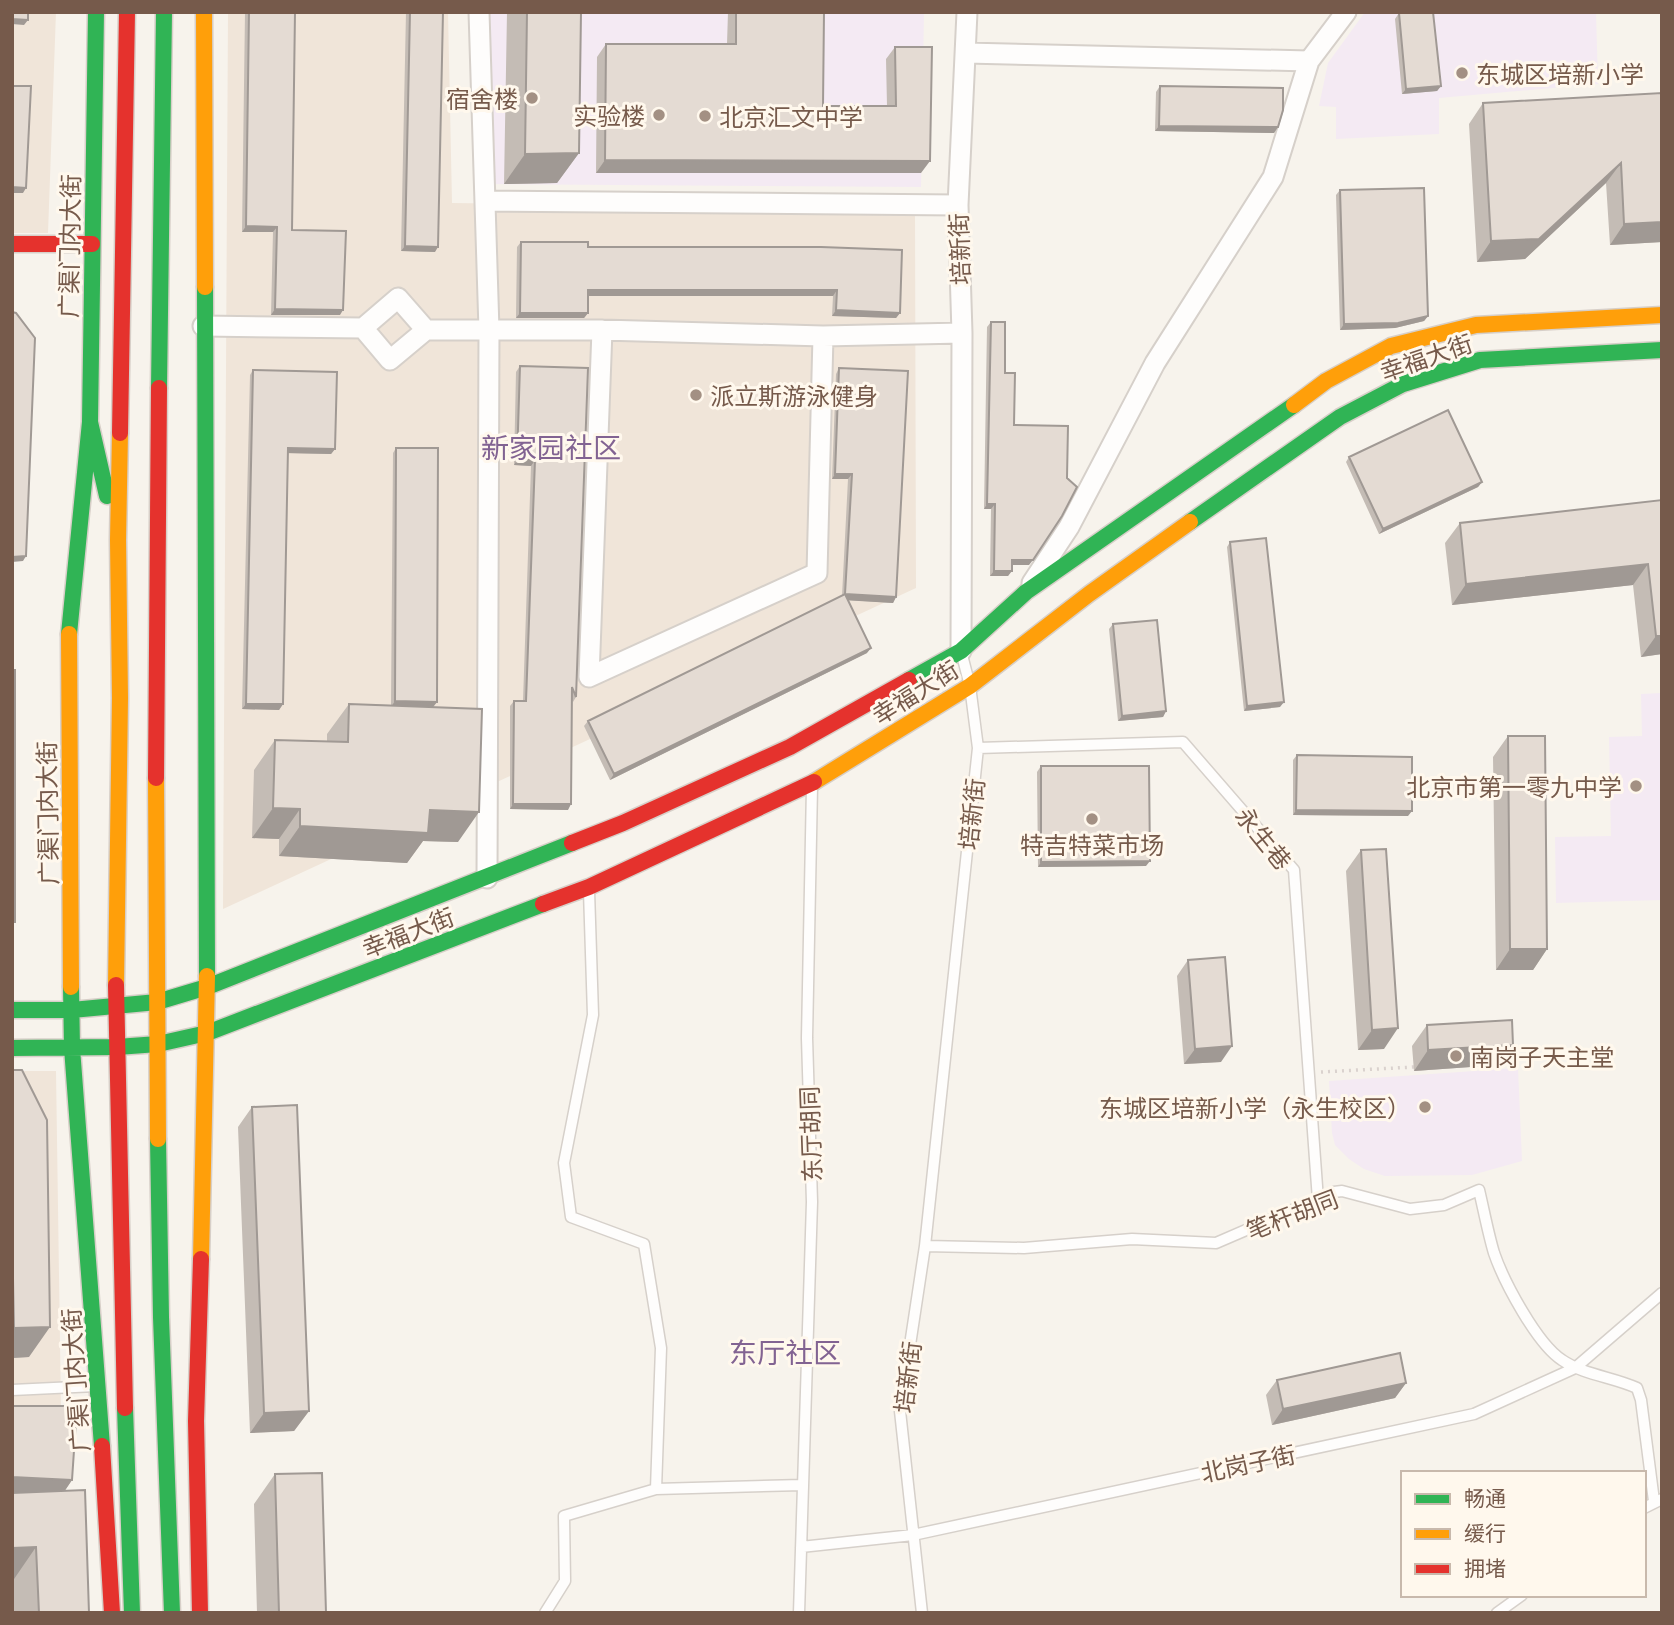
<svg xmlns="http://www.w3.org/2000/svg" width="1674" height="1625" font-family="'Open Sans','Noto Sans SC',sans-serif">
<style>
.residential{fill:#f0e5d9}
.education{fill:#f4eaf3}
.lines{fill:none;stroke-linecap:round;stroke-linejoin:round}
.lane-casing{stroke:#d6d0ca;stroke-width:13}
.street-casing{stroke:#d6d0ca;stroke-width:23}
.fast-casing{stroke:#d7cfc8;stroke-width:19}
.slow-casing{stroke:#d7cfc8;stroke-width:19}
.jam-casing{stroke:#d7cfc8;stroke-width:19}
.path{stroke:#dad2ce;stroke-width:3.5;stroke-dasharray:2 5;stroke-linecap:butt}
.lane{stroke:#fefdfc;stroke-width:10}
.street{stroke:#fefdfc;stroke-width:19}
.fast{stroke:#30b455;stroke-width:16}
.slow{stroke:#ff9f0a;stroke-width:16}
.jam{stroke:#e5322d;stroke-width:16}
.wall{fill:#c4bcb5}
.shaded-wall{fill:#a09994}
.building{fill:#e4dbd3;stroke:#a09994;stroke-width:2}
.poi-dot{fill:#a39083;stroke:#fff8ed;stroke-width:2.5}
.labels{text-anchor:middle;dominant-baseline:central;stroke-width:6;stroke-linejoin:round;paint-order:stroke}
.poi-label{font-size:24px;fill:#765a4b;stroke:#fff8ed;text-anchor:start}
.street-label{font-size:24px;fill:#765a4b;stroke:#fff8ed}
.quarter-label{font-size:28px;fill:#826392;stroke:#fff8ed}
</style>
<rect width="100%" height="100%" fill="#f7f3ec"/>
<path class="residential" d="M12 12H56L48 233H12Z
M228 12H448L452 203 915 209 916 588 223 909Z
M12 1071H56L64 1613H12Z"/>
<path class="education" d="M490 12H924L921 187 488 184Z
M1365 12H1596L1598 84 1439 98V134L1336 139V107L1319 106 1328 63Z
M1662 693V900L1556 903 1555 837 1611 836 1609 737 1642 736 1641 694Z
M1518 1068 1522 1161 1472 1175 1385 1176 1364 1169 1349 1159 1335 1145 1332 1133 1329 1081Z"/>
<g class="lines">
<defs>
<path id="lane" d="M978 748 1183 742 1294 870 1318 1200
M589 891 593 1015 564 1163 571 1217 644 1244 661 1348 656 1489
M925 1246 1024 1248 1132 1239 1216 1243 1334 1192 1342 1191 1410 1209 1444 1205 1479 1190C1484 1211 1488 1233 1494 1253 1504 1282 1537 1344 1562 1360 1584 1375 1613 1377 1637 1388L1641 1400 1654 1501
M12 1390 96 1386
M1644 1508 1662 1499
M801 1547 913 1535 1474 1414 1575 1368 1662 1293
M545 1613 565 1581 564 1516 656 1489 802 1485
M799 1613 812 1202 807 1038 812 787
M922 1613 900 1411 925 1246 978 748 970 686 962 655
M1497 1613 1522 1595"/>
<path id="street" d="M479 12 489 330 487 878
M966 53 1309 61
M485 201 958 205
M398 298 426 330 390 360 363 328Z
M203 326 363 328
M426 330H602L823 336 962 333
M602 330 589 677 817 573 823 336
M1032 583 1069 527 1155 363 1273 177 1309 61 1346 12
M961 651 962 333 958 205 967 12"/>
<path id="fast" d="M205 287 207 976
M159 388 164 12
M90 422 107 496
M1190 522 1340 417 1403 384 1480 360 1662 350
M69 634 90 422 96 12
M909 680 961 651 1026 592 1294 405
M71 987 72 1048 102 1446
M12 1010H72L157 1002 207 987 572 843
M12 1048 117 1047 158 1044 207 1033 543 904
M158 1139 161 1317 172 1613
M125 1408 132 1613"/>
<path id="slow" d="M204 12 205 287
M1294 405 1326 381 1391 346 1476 325 1662 315
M69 634 71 987
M156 778 158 1139
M814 782 970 686 1089 594 1190 522
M116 985 120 698 118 540 120 433
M201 1259 207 976"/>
<path id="jam" d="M12 244H92
M120 433 127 12
M156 778 159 388
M572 843 623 823 790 747 909 680
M543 904 589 887 814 782
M116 985 125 1408
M102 1446 112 1613
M200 1613 196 1421 201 1259"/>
</defs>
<use href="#lane" class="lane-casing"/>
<use href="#street" class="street-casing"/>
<use href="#fast" class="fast-casing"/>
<use href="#slow" class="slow-casing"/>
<use href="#jam" class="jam-casing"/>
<path class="path" d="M1321 1072 1414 1067"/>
<use href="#lane" class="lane"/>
<use href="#street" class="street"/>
<use href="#fast" class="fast"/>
<use href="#slow" class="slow"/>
<use href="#jam" class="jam"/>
</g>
<path class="wall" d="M245 12H295L292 230 340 315H271L273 232H242Z
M406 12H443L435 252 401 251Z
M507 12H581L579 153 557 183 504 184Z
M728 12H824L823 106H887L886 59 895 47 921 173H596L597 57 606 44H727Z
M1399 13 1441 86 1437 91 1402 94 1395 19Z
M1160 86 1278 127 1274 133 1155 131 1156 92Z
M1662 93V242L1610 245 1606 183 1525 259 1477 262 1469 124 1483 103Z
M1340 190 1428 316 1424 321 1395 328 1340 330 1336 195Z
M521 242 588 247H821L900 313 896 318 832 316 833 296H588V313L584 318H516L517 247Z
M991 322 1005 373 1014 425 1029 565H1012L1008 576H990L991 509H984L987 327Z
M520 366 576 697 573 702 572 700 568 810 510 809V706L514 701H523L531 466 514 465 516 372Z
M839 368 896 597 893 603 848 600 867 653 610 780 584 726 588 721 842 596 848 479H832L836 374Z
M253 370 335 449 331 454 287 453 283 704 279 710 242 709 250 375Z
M396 448 437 702 433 707 458 842 423 841 407 863 279 856V839L252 838 254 770 275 740 327 742V734L349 704 391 705 393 453Z
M1349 457 1482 482 1478 487 1379 534 1346 462Z
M1662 500V654L1641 657 1633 585 1452 605 1445 543 1460 523Z
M1230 542 1280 707 1244 711 1227 547Z
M1113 624 1166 711 1163 717 1118 721 1109 629Z
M1508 736 1547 949 1533 970H1496L1493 757Z
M1297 755 1408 816 1293 815V760Z
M1041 766 1146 866 1038 867 1037 772Z
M1361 850 1384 1049 1358 1050 1346 871Z
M1188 960 1221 1062 1184 1064 1177 976Z
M1427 1025 1499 1065 1414 1071 1412 1046Z
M12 1070 29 1357 12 1358Z
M252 1107 309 1411 294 1431 250 1433 238 1127Z
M1277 1380 1406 1383 1395 1398 1272 1425 1266 1395Z
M12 1406 72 1480 65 1490 89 1613H12Z
M275 1474 326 1613H257L254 1504Z"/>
<path class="shaded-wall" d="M899 12H925L924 13H898Z
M12 19 28 20 24 25 12 24Z
M1441 86 1437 91 1402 94 1406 89Z
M1159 126 1278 127 1274 133 1155 131Z
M579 153 557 183 504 184 525 154Z
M605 160 930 161 921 173H596Z
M1621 163 1606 183 1525 259 1477 262 1491 241Z
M12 187 26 188 23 193H12Z
M1662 222V242L1610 245 1624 224Z
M246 226 277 227 273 232H242Z
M405 246 438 247 435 252 401 251Z
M588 290H837L833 296H584Z
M275 309 343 310 340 315H271Z
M836 310 900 313 896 318 832 316Z
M520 313H588L584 318H516Z
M1428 316 1424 321 1395 328 1340 330 1344 324Z
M288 448 335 449 331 454 284 453Z
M517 460H535L531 466 514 465Z
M835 474H852L848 479H832Z
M1482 482 1478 487 1379 534 1383 529Z
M987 504H995L991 509H984Z
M26 556 23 561 12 562V557Z
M1012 560H1033L1029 565H1008Z
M1648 564 1633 585 1452 605 1466 584Z
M994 571H1012L1008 576H990Z
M845 594 896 597 893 603 842 600Z
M1656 636H1662V654L1641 657Z
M871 648 867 653 610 780 614 774Z
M395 701 437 702 433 707H391Z
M1284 702 1280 707 1244 711 1247 706Z
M246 704H283L279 710 242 709Z
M1166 711 1163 717 1118 721 1122 716Z
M513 804H571L568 810 510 809Z
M273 808 300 809 279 839 252 838Z
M430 810 479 812 458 842 423 841 407 863 279 856 300 826Z
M1296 810 1412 811 1408 816 1293 815Z
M1150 861 1146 866 1038 867 1041 862Z
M1510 949H1547L1533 970H1496Z
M1398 1028 1384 1049 1358 1050 1372 1030Z
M1513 1045 1499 1065 1414 1071 1428 1050Z
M1232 1046 1221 1062 1184 1064 1195 1049Z
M50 1327 29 1357 12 1358V1330L14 1328Z
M1406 1383 1395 1398 1272 1425 1283 1409Z
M309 1411 294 1431 250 1433 264 1413Z
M12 1477 72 1480 58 1501 12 1498Z
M36 1547 12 1582V1548Z"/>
<path class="building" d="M12 12H28V20L12 19Z
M249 12H295L292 230 346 231 343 310 275 309 277 227 246 226Z
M410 12H443L438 247 405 246Z
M527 12H581L579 153 525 154Z
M736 12H824L823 106H896L895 47H932L930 161 605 160 606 44H736Z
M1412 12H1433L1441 86 1406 89 1399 13Z
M12 86H31L26 188 12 187Z
M1160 86 1283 88V110L1278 127 1159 126Z
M1662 93V222L1624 224 1621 163 1539 239 1491 241 1483 103Z
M1424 188 1428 316 1398 323 1344 324 1340 190Z
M521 242H588V247H821L902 250 900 313 836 310 837 290H588V313H520Z
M12 312 16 313 35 338 26 556 12 557Z
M991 322H1005V373H1015L1014 425 1068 426 1067 478 1077 487 1062 516 1033 560H1012V571H994L995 504H987Z
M520 366 588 368 576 697 572 687 571 804H513L514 701H526L535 460H517Z
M839 368 908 371 896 597 845 594 852 474H835Z
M253 370 337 372 335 449 288 448 283 704H246Z
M1448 410 1482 482 1383 529 1349 457Z
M396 448H438L437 702 395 701Z
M1662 500V636H1656L1648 564 1466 584 1460 523Z
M1266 538 1284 702 1247 706 1230 542Z
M845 594 871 648 614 774 588 721Z
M1157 620 1166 711 1122 716 1113 624Z
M12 670H15V922H12Z
M349 704 482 709 479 812 430 810 428 833 300 826V809L273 808 275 740 348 742Z
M1508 736H1545L1547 949H1510Z
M1297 755 1412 757V811L1296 810Z
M1041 766H1149L1150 861 1041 862Z
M1386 849 1398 1028 1372 1030 1361 850Z
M1225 957 1232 1046 1195 1049 1188 960Z
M1512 1020 1513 1045 1428 1050 1427 1025Z
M12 1070H22L47 1120 50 1327 14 1328 12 1229Z
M297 1105 309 1411 264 1413 252 1107Z
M1400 1353 1406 1383 1283 1409 1277 1380Z
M12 1406H77L72 1480 12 1477Z
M322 1473 326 1613H279L275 1474Z
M85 1490 89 1613H39L36 1547 12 1548V1493Z"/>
<g class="poi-dot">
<circle cx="1462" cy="73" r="7"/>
<circle cx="532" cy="98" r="7"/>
<circle cx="659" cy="115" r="7"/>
<circle cx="705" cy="116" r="7"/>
<circle cx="696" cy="395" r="7"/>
<circle cx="1636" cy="786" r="7"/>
<circle cx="1092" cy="819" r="7"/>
<circle cx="1456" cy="1056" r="7"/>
<circle cx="1425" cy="1107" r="7"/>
</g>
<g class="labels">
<g class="poi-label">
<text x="1476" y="73">东城区培新小学</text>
<text x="518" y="98" text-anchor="end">宿舍楼</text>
<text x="645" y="115" text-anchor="end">实验楼</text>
<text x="719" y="116">北京汇文中学</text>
<text x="710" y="395">派立斯游泳健身</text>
<text x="1622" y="786" text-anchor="end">北京市第一零九中学</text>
<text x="1092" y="844" text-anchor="middle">特吉特菜市场</text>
<text x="1470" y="1056">南岗子天主堂</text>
<text x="1411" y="1107" text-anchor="end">东城区培新小学（永生校区）</text>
</g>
<g class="street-label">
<text transform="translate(69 246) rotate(-89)">广渠门内大街</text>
<text transform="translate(959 249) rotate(-92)">培新街</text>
<text transform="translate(1426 357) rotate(-19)">幸福大街</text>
<text transform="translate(915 692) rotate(-32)">幸福大街</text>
<text transform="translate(47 813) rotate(-91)">广渠门内大街</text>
<text transform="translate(971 814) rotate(-84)">培新街</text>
<text transform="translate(1264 838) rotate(51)">永生巷</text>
<text transform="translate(408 932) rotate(-21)">幸福大街</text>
<text transform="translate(810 1134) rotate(-92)">东厅胡同</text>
<text transform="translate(1292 1214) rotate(-21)">笔杆胡同</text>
<text transform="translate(907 1377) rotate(-83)">培新街</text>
<text transform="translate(75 1380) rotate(-94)">广渠门内大街</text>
<text transform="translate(1248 1463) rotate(-12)">北岗子街</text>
</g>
<g class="quarter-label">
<text x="551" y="447">新家园社区</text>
<text x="785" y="1352">东厅社区</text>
</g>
</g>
<rect width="1674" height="1625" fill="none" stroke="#765a4b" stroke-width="28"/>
<rect x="1401" y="1471" width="245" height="126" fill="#fff8ed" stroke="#c8b9ac" stroke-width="2"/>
<rect x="1415" y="1494" width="35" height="10" fill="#30b455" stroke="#c8b9ac" stroke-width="2"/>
<text x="1464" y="1506" font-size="21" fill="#765a4b">畅通</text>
<rect x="1415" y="1529" width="35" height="10" fill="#ff9f0a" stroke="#c8b9ac" stroke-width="2"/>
<text x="1464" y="1541" font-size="21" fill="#765a4b">缓行</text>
<rect x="1415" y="1564" width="35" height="10" fill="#e5322d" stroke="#c8b9ac" stroke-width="2"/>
<text x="1464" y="1576" font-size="21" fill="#765a4b">拥堵</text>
</svg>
